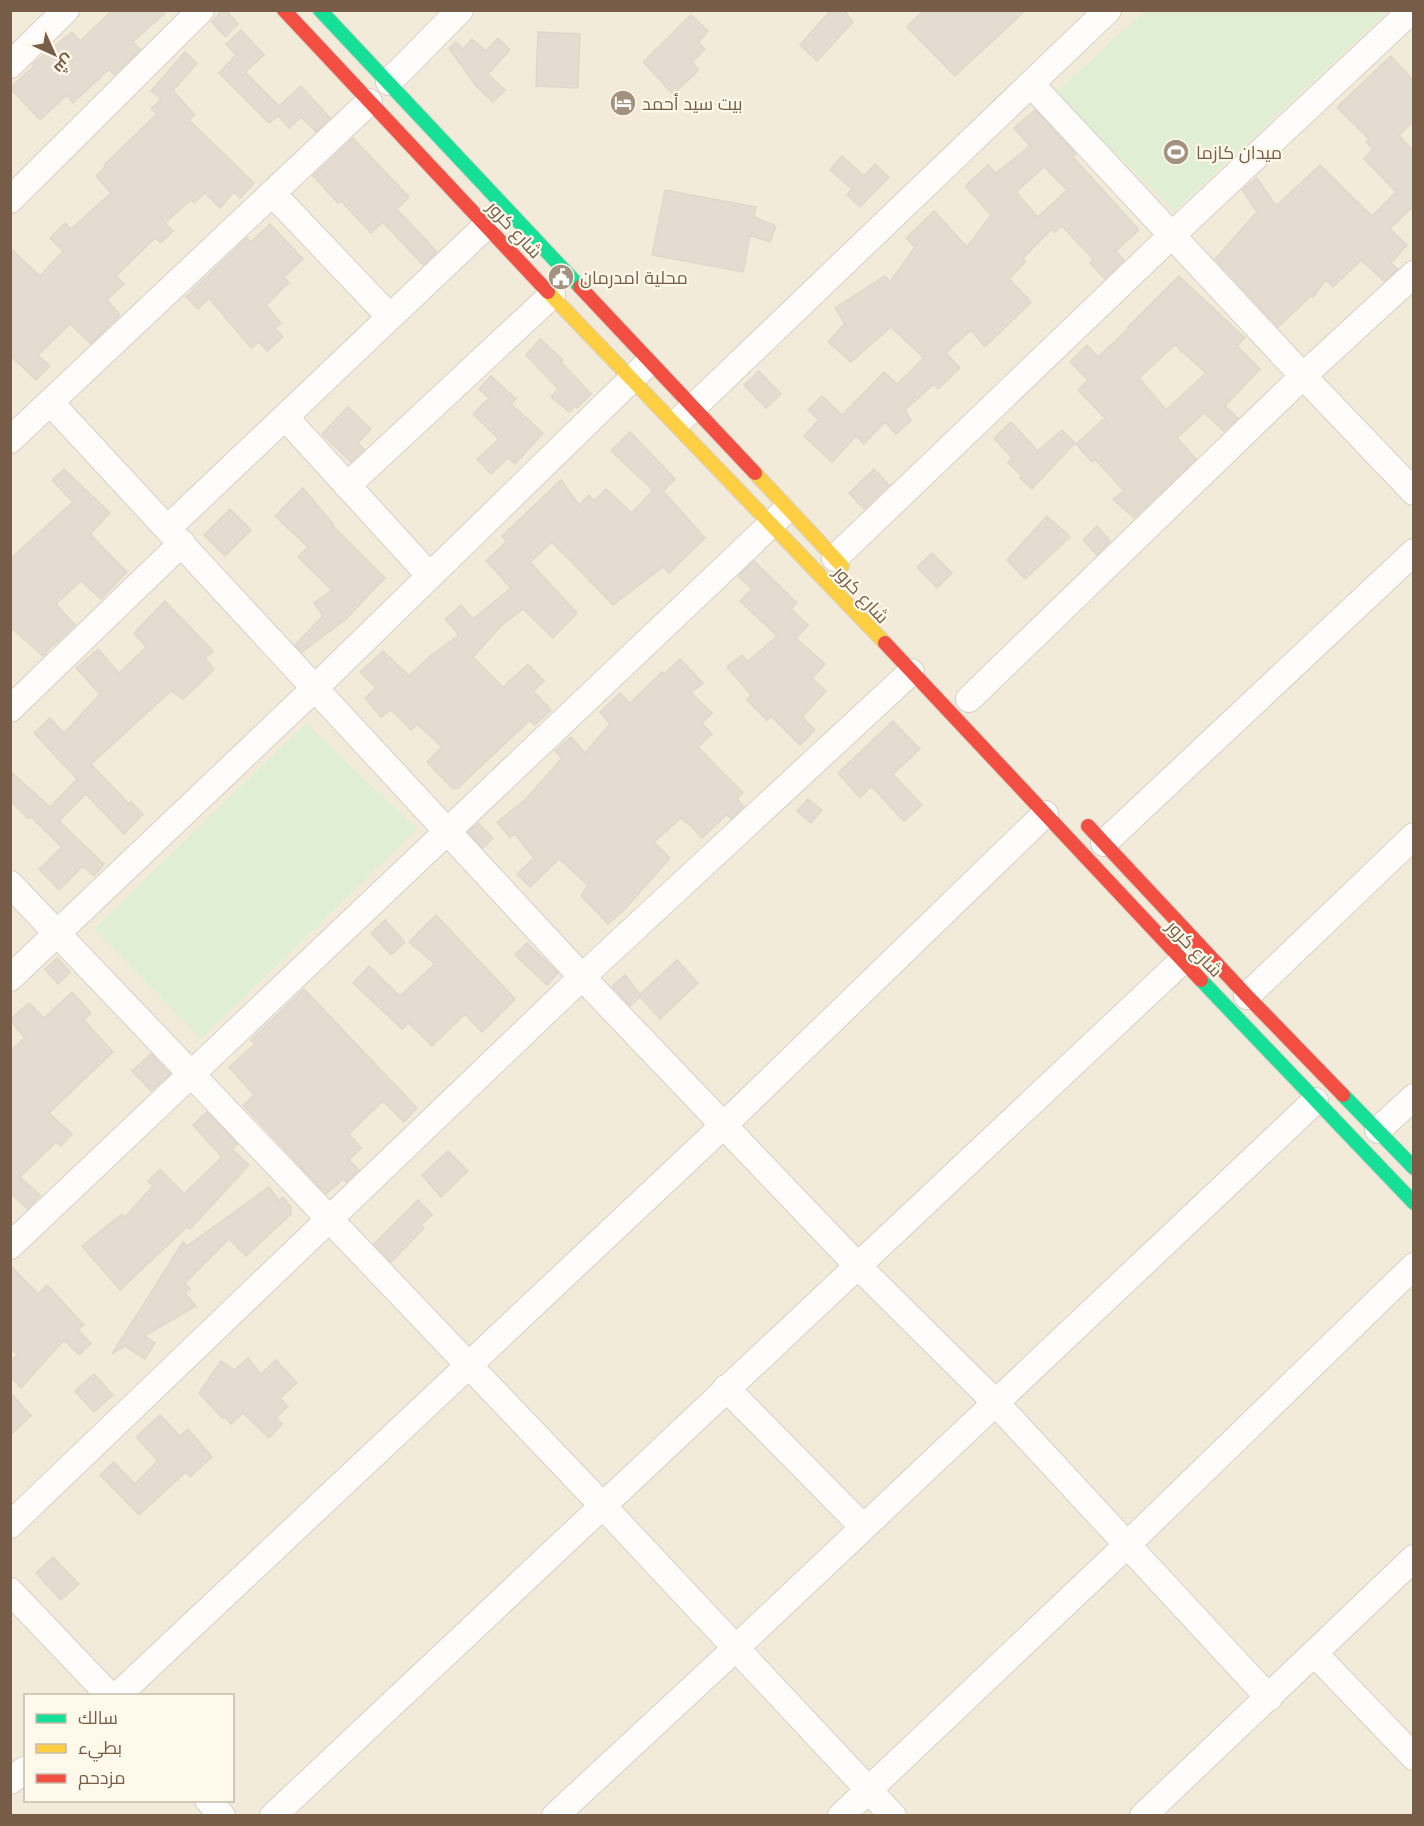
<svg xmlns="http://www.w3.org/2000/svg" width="1424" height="1826" font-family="'Noto Sans',Cairo,sans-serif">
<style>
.residential{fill:#f3ebd9;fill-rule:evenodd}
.park{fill:#e0efd3}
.building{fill:#e4dcd0;stroke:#e0d7cb;stroke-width:1.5;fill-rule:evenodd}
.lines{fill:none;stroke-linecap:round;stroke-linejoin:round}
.street-casing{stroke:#d6cfc6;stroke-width:28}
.fast-casing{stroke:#d7d0c7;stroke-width:16}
.slow-casing{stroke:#d7d0c7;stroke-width:16}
.jam-casing{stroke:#d7d0c7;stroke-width:16}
.street{stroke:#fefdfc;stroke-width:26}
.fast{stroke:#16e098;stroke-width:14}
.slow{stroke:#ffcf43;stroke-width:14}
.jam{stroke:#f24e42;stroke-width:14}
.labels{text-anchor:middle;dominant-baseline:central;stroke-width:4.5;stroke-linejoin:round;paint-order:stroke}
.poi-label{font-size:18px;fill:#775d48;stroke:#fff9eb;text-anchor:start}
.street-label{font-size:18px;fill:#775d48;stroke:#fff9eb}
</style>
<rect width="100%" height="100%" fill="#f7f3e9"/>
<path class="residential" d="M11 11H1413V1815L11 1816ZM26 1696H232V1800H26Z"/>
<path class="park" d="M1145 11H1388L1174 211 1055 93Z
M306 723 417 829 201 1039 94 929Z"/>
<path class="building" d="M113 10H168L133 42 140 50 114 75 109 69 73 103 67 95 40 120 10 88 34 66 33 64 72 32 80 41Z
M222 10H226L238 24 225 37 212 22Z
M831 10H844L853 22 817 61 800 45Z
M924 10H1026L955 76 907 27Z
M691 15 708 31 698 42 705 49 692 62 699 70 673 94 643 62Z
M241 30 264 55 245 72 279 106 301 86 330 118 316 132 301 117 289 128 278 116 269 123 219 73 236 55 226 44Z
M538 32 580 34 578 88 536 86Z
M498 38 510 50 488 74 505 90 493 102 476 86 449 48 456 42 463 49 472 39 486 51Z
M185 52 197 63 173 91 195 115 189 120 254 183 240 198 234 192 220 208 205 193 194 203 191 200 165 223 173 231 161 243 155 238 116 276 124 284 107 300 120 315 91 344 70 324 38 355 50 366 36 380 10 355V248L40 276 63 251 50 238 65 223 71 229 111 193 96 176 105 167 104 165 157 114 151 109 161 99 151 91Z
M1391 56 1413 80V122L1399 135 1413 151V210L1411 208 1390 229 1407 245 1391 263 1398 269 1384 281 1361 260 1333 287 1326 280 1313 297 1311 296 1278 327 1215 259 1257 212 1242 190 1257 178 1276 206 1320 165 1372 216 1396 192 1364 159 1373 149 1366 142 1369 139 1337 107Z
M1035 110 1076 154 1073 157 1139 230 1116 251 1124 260 1105 279 1090 263 1093 259 1062 226 1055 232 1052 229 1023 258 1026 261 1009 279 1031 302 985 347 971 330 946 353 960 368 938 389 934 384 905 410 911 420 896 434 885 422 864 444 856 436 832 462 804 436 819 420 808 410 822 396 842 415 884 372 897 384 924 358 891 327 851 362 828 342 845 323 835 308 885 276 890 282 915 247 906 238 934 211 967 247 991 215 965 186 988 165 996 173 1030 146 1014 128ZM1044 167 1067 190 1038 217 1016 192Z
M353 138 409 197 397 209 437 252 423 265 383 222 371 233 341 201 338 203 313 176Z
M842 156 864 176 875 164 889 177 860 207 847 195 852 189 830 170Z
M665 190 756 207 754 217 776 226 770 242 750 235 743 272 652 255Z
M270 224 303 259 284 277 289 283 266 305 281 323 275 328 283 337 267 351 259 342 251 348 209 298 198 309 186 297 247 238 251 242Z
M1179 276 1245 338 1237 346 1260 369 1225 406 1238 418 1224 431 1204 413 1177 438 1196 459 1134 518 1113 499 1124 491 1095 459 1092 462 1076 444 1105 418 1078 390 1088 380 1070 362 1087 345 1098 357 1128 329 1127 328ZM1175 345 1206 373 1166 410 1139 378Z
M540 339 563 360 561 362 591 394 577 408 575 406 569 412 551 397 558 389 526 355Z
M759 371 781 394 766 408 744 385Z
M491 376 516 399 511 404 543 433 515 464 508 458 491 474 477 459 499 439 473 414 489 398 479 389Z
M348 407 371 429 358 443 364 449 351 462 322 434Z
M1011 422 1038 451 1062 430 1075 443 1032 489 1020 478 1022 476 1008 463 1012 458 994 438Z
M630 432 675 479 663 491 705 538 669 573 663 567 613 605 552 542 530 562 577 613 553 638 523 609 502 625 473 657 503 687 528 664 544 681 533 691 551 710 535 725 530 720 458 788H452L427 762 442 747 417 724 411 730 391 710 381 717 365 698 376 688 360 672 383 651 409 676 430 656 459 635 445 619 461 605 473 619 511 588 486 561 507 541 502 536 561 480 579 505 589 495 594 501 606 489 632 513 653 490 611 451Z
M64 469 110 513 90 534 127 572 101 599 81 581 56 604 75 625 55 644 54 643 43 656 10 627V559L73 502 52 480Z
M874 469 889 485 864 509 849 493Z
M303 488 333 524 332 525 385 578 346 619 302 652 295 645 323 616 314 603 332 590 298 557 308 547 275 516Z
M230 509 251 530 225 556 204 535Z
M1047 516 1070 537 1025 579 1007 560Z
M1097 526 1110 541 1097 555 1083 540Z
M932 553 952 573 937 588 917 567Z
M754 561 797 603 791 609 808 625 796 638 825 664 812 678 826 691 802 717 815 730 800 745 771 716 767 720 747 700 751 695 727 667 742 655 747 662 777 636 740 601 752 589 738 576Z
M165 601 213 651 205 658 214 670 183 699 171 691 91 764 129 804 131 802 143 814 124 834 86 794 59 821 104 864 94 876 83 866 59 890 39 869 62 847 31 817 28 819 10 800V771L50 807 77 779 34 733 50 718 64 733 100 694 76 668 98 649 119 673 146 647 134 633Z
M680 659 703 683 691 693 712 713 702 723 712 734 698 747 743 793 737 799 744 806 731 819 727 814 702 838 686 821 685 822 681 818 654 842 670 858 626 908 608 924 581 896 588 885 559 859 530 887 517 874 534 858 515 834 510 838 497 822 526 799 562 758 555 751 571 737 585 753 610 724 600 712 620 693 630 703 662 672 664 674Z
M893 721 920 749 893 774 922 805 904 821 871 786 860 798 838 773Z
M808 799 822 810 811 823 797 811Z
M478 823 493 838 483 848 468 832Z
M436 915 515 999 482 1032 465 1014 432 1046 409 1023 402 1029 353 983 369 966 400 996 435 964 409 942Z
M385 920 405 942 391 955 371 933Z
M527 943 558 973 547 985 515 955Z
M57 958 70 972 58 984 45 969Z
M677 960 698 983 660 1019 640 997 630 1006 612 986 625 975 640 994Z
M304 989 417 1108 404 1122 383 1101 349 1134 361 1148 349 1160 359 1170 346 1182 343 1179 326 1194 243 1105 254 1095 229 1067 255 1044 251 1040Z
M72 992 91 1013 84 1020 113 1052 49 1113 72 1134 61 1146 56 1142 20 1177 40 1195 28 1209 10 1193V1051L25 1038 10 1020 29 1003 44 1018Z
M151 1054 170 1074 151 1091 132 1071Z
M207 1112 238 1144 232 1149 249 1165 190 1229 187 1227 120 1290 82 1246 122 1214 125 1217 153 1186 148 1181 160 1169 184 1194 222 1157 193 1125Z
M448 1151 468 1171 441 1197 422 1175Z
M269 1187 279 1201 283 1197 291 1207V1214L246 1256 229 1239 185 1283 190 1289 185 1293 196 1306 144 1336 155 1343 145 1359 125 1346 112 1354 183 1242 187 1246Z
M418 1200 432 1215 421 1225 424 1228 391 1262 374 1244Z
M10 1265 38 1294 47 1285 84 1325 78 1330 91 1343 79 1355 64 1340 21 1388 10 1376V1361L18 1355 10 1347Z
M248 1358 261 1374 276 1360 297 1383 280 1398 288 1406 276 1418 282 1424 269 1438 243 1413 231 1424 225 1417 223 1419 199 1393 221 1361 234 1370Z
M94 1374 113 1395 94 1412 75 1391Z
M10 1392 31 1416 10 1435Z
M160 1415 180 1436 188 1429 212 1457 190 1477 186 1472 139 1515 100 1475 114 1462 135 1484 158 1461 136 1437Z
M53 1557 79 1584 61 1600 36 1573Z"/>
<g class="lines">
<defs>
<path id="street" d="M10 65 66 10
M389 82 460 10
M1031 84 1303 376 1414 492
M272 193 390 317
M10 200 201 10
M50 402 582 977 857 1265 995 1402 1269 1698
M285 417 430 576
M681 419 1108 10
M10 440 369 102
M347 486 552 295
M168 528 487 225
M835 558 1171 236 1412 10
M969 699 1303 376 1414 274
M10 709 182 543
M1104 843 1414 552
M10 884 602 1505 893 1816
M10 978 315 688 643 368
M1247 996 1414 836
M1378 1130 1414 1097
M10 1246 783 513
M726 1388 863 1527
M10 1525 582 977 911 672
M10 1591 110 1696
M1314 1653 1414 1757
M117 1696 724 1125 1045 814
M10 1781 26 1769
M208 1800 222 1816
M273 1816 1182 961
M555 1816 737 1647 1315 1101
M841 1816 1128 1544 1414 1266
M1143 1816 1414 1558"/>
<path id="fast" d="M320 10 580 287
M1201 980 1414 1203
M1343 1095 1414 1168"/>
<path id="slow" d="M548 292 885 643
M755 473 842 566"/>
<path id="jam" d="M284 10 548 292
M580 287 755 473
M885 643 1201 980
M1088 826 1247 996 1343 1095"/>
</defs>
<use href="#street" class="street-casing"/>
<use href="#fast" class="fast-casing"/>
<use href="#slow" class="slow-casing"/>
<use href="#jam" class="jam-casing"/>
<use href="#street" class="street"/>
<use href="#fast" class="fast"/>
<use href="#slow" class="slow"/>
<use href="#jam" class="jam"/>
</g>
<defs>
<symbol id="hotel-disc" viewBox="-11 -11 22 22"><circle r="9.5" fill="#a49280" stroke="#fff9eb"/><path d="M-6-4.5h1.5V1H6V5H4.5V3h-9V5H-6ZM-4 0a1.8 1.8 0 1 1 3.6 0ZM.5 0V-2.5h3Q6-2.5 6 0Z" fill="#fff"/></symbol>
<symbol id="stadium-disc" viewBox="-11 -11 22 22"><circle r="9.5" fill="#a49280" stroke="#fff9eb"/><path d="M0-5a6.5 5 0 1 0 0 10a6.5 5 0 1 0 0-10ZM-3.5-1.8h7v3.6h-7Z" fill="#fff"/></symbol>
<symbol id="civic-disc" viewBox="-11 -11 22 22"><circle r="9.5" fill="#a49280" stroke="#fff9eb"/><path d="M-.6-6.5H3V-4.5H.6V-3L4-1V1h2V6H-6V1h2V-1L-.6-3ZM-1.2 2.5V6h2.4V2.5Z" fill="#fff"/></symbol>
</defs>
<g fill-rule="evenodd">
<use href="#hotel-disc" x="608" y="88" width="30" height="30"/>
<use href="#stadium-disc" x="1161" y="137" width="30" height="30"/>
<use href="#civic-disc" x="546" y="262" width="30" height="30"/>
</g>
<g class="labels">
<g class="poi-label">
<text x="642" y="103">بيت سيد أحمد</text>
<text x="1196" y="152">ميدان كازما</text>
<text x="580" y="277">محلية امدرمان</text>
</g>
<g class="street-label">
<text transform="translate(515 229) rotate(47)">شارع كرور</text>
<text transform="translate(862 594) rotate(47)">شارع كرور</text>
<text transform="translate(1195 948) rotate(46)">شارع كرور</text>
</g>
</g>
<rect width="1424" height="1826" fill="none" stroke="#775d48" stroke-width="24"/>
<rect x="24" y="1694" width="210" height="108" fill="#fff9eb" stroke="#c9bbaa" stroke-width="1.5"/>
<rect x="36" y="1714" width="30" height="9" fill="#16e098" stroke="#c9bbaa" stroke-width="1.5"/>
<text x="78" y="1724" font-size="18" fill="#775d48">سالك</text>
<rect x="36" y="1744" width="30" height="9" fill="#ffcf43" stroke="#c9bbaa" stroke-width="1.5"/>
<text x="78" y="1754" font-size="18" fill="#775d48">بطيء</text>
<rect x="36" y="1774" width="30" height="9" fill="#f24e42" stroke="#c9bbaa" stroke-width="1.5"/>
<text x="78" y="1784" font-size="18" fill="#775d48">مزدحم</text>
<g transform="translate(54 54) rotate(135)" stroke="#fff9eb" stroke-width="4.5" paint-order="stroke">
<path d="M0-4.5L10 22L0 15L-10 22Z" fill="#775d48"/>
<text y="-9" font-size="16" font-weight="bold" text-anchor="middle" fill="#775d48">ش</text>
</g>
</svg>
